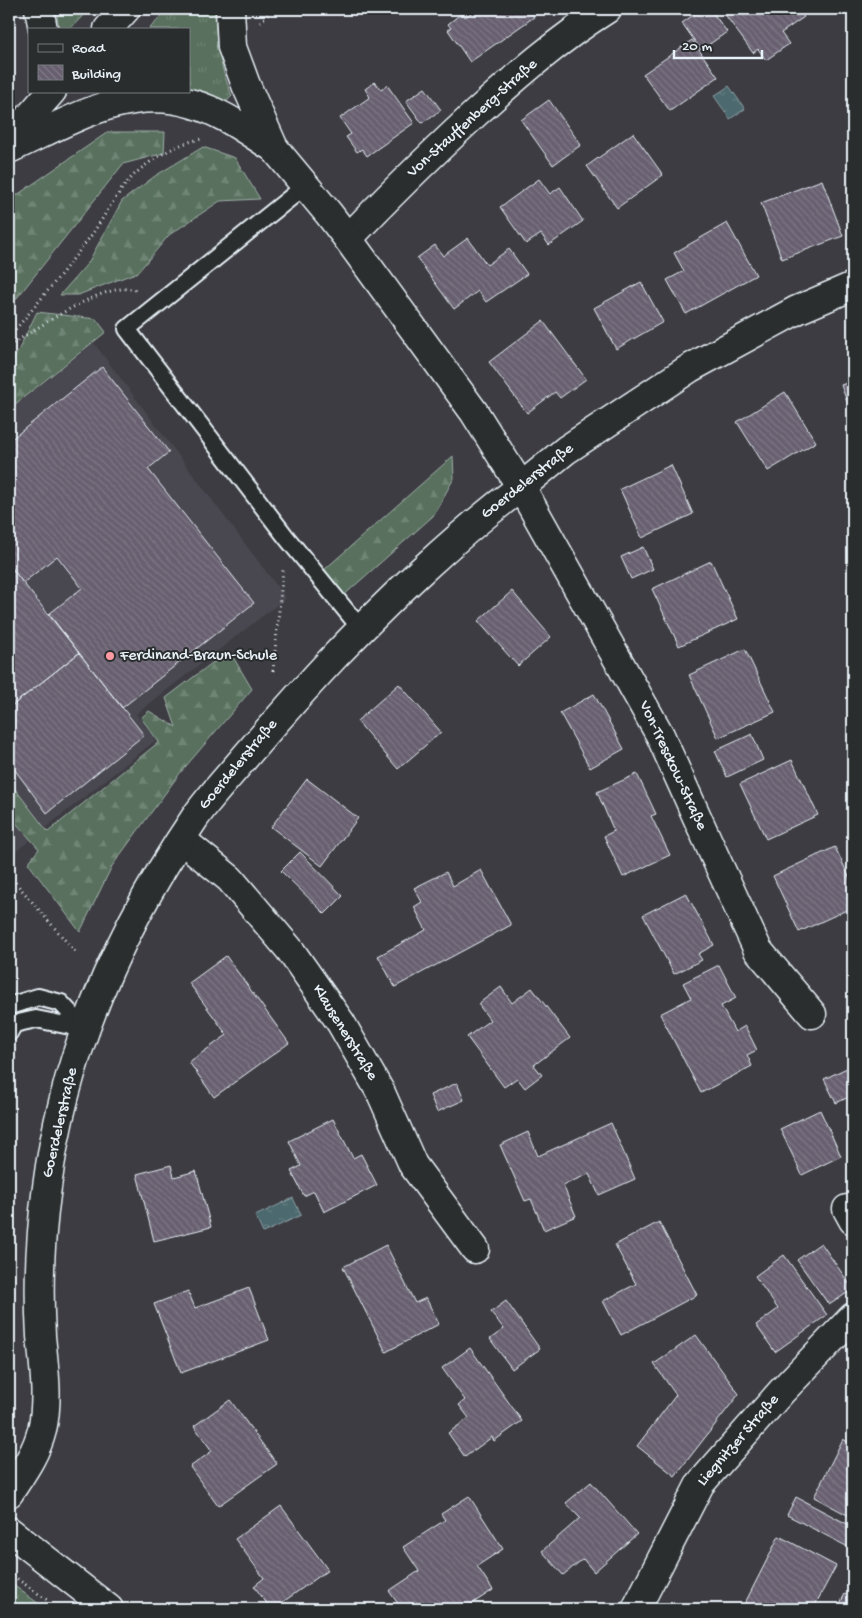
<svg xmlns="http://www.w3.org/2000/svg" width="862" height="1618" viewBox="0 0 862 1618" font-family="'Gochi Hand',sans-serif">
<style>
.built{fill:#4a4750}
.grass{fill:url(#grass-tufts);stroke:#a0b0aa}
.forest{fill:url(#forest-firs);stroke:#a0b0aa}
.park{fill:url(#park-dots);stroke:#a0b0aa}
.water{fill:url(#water-ripples);stroke:#8a9fa5}
.building{fill:url(#building-back-hatch);stroke:#e8f1f8}
.lines{fill:none;stroke-linecap:round;stroke-linejoin:round}
.lane-casing{stroke:#e8f1f8;stroke-width:20}
.street-casing{stroke:#e8f1f8;stroke-width:31}
.secondary-casing{stroke:#e8f1f8;stroke-width:31}
.highway-casing{stroke:#e8f1f8;stroke-width:31}
.path{stroke:#e8f1f8;stroke-width:3;stroke-dasharray:1 4;stroke-linecap:butt}
.lane{stroke:#2a2d2e;stroke-width:16}
.street{stroke:#2a2d2e;stroke-width:28}
.secondary{stroke:#2a2d2e;stroke-width:28}
.highway{stroke:#2a2d2e;stroke-width:28}
.poi-dot{fill:#ff9aa2;stroke:#2a2d2e;stroke-width:2}
.labels{text-anchor:middle;dominant-baseline:central;stroke-width:4;stroke-linejoin:round;paint-order:stroke}
.street-label{font-size:16px;fill:#e8f1f8;stroke:#2a2d2e}
.poi-label{font-size:16px;fill:#e8f1f8;stroke:#2a2d2e;text-anchor:start}
</style>
<defs>
<pattern id="grass-tufts" width="24" height="20" patternUnits="userSpaceOnUse" patternTransform="scale(1.25)"><rect width="24" height="20" fill="#58705d"/><path d="M3 7l-1-3M5 7V3M7 7l1-3M15 17l-1-3M17 17v-4M19 17l1-3" fill="none" stroke="#708575"/></pattern>
<pattern id="forest-firs" width="22" height="20" patternUnits="userSpaceOnUse" patternTransform="scale(1.25)"><rect width="22" height="20" fill="#58705d"/><path d="M5 1l3.5 6h-7zM16 11l3.5 6h-7z" fill="#708575"/></pattern>
<pattern id="park-dots" width="8" height="8" patternUnits="userSpaceOnUse" patternTransform="scale(1.25)"><rect width="8" height="8" fill="#58705d"/><path d="M2 2h.1M6 6h.1" fill="none" stroke="#708575" stroke-width="1.8" stroke-linecap="round"/></pattern>
<pattern id="water-ripples" width="26" height="14" patternUnits="userSpaceOnUse" patternTransform="scale(1.25)"><rect width="26" height="14" fill="#4c696e"/><path d="M2 4q2-2 4 0t4 0M15 11q2-2 4 0t4 0" fill="none" stroke="#667f83"/></pattern>
<pattern id="building-back-hatch" width="6" height="6" patternUnits="userSpaceOnUse" patternTransform="scale(1.25)"><rect width="6" height="6" fill="#686070"/><path d="M-1 5l2 2M0 0l6 6M5-1l2 2" fill="none" stroke="#7e7785"/></pattern>
</defs>
<rect width="100%" height="100%" fill="#3d3c42"/>
<filter id="ink" filterUnits="userSpaceOnUse"><feTurbulence type="fractalNoise" baseFrequency=".02" numOctaves="2"/><feDisplacementMap in="SourceGraphic" scale="10" xChannelSelector="R" yChannelSelector="G"/><feConvolveMatrix kernelMatrix="1 2 1 2 8 2 1 2 1" color-interpolation-filters="sRGB"/></filter>
<g filter="url(#ink)">
<!-- built -->
<path class="built" d="M94 343 286 598 136 714 156 740 9 857V410Z"/>
<!-- grass -->
<path class="grass" d="M56 9H89L70 29H59Z
M168 9H215C215 40 220 67 232 96L224 104 205 93 189 88V29H149Z"/>
<!-- forest -->
<path class="forest" d="M108 132H165L164 153 123 164 9 308V204L17 195Z
M203 147 235 158 260 199 220 201 169 235 138 272 78 295H60L88 263 122 201 155 176Z
M37 312 96 319 106 332 9 409V363L14 359Z
M453 456 454 478 433 516 343 596 324 570Z
M233 657 252 689 180 773 112 866 80 932 28 863 39 849 9 815V787L12 785 48 832 159 742 141 718 149 711 176 727 166 698 212 663Z"/>
<!-- park -->
<path class="park" d="M9 1582 46 1609H9Z"/>
<!-- water -->
<path class="water" d="M729 86 745 109 730 119 714 96Z
M293 1198 301 1215 263 1233 255 1216Z"/>
<!-- building -->
<path class="building" d="M477 9H528L534 17 470 62 448 30 451 28 448 24 462 13 465 17Z
M702 9H710L727 32 701 50 682 23Z
M721 9H798L804 17 781 33 789 44 766 60 758 49 753 53Z
M692 40 718 77 670 111 643 74Z
M375 82 381 90 387 85 414 123 367 156 362 149 357 152 346 137 351 134 340 118 370 97 365 89Z
M425 88 441 110 422 123 406 101Z
M549 100 581 145 553 165 521 120Z
M633 133 663 175 617 208 587 166Z
M539 179 550 194 560 187 583 221 549 245 541 234 526 244 500 207Z
M822 180 843 236 782 259 761 203Z
M727 223 756 275 686 314 667 280 684 271 674 253Z
M468 238 487 265 509 249 527 274 486 302 478 291 454 309 417 258 435 245 443 256Z
M641 282 663 322 616 349 594 308Z
M543 321 586 379 560 398 555 392 527 413 489 362Z
M102 367 169 452 148 469 254 603 122 708 49 614 82 588 57 556 23 583 9 564V441Z
M853 381V418L841 385Z
M785 392 816 442 768 471 737 422Z
M671 465 693 514 642 538 620 489Z
M643 547 653 569 631 579 621 557Z
M711 561 738 619 679 646 652 589Z
M9 565 79 653 9 708Z
M512 591 551 637 518 666 478 621Z
M745 649 775 712 718 738 689 675Z
M79 653 144 735 47 813 9 762V708Z
M399 684 441 732 398 769 357 721Z
M594 694 624 749 590 768 560 713Z
M752 734 763 760 727 777 715 751Z
M792 760 818 815 766 839 740 784Z
M637 774 656 814 651 816 670 855 623 877 604 836 614 831 597 792Z
M307 779 358 818 322 866 271 827Z
M835 847 853 885V907L799 932 773 876Z
M300 852 343 896 325 914 281 871Z
M481 870 511 925 395 987 378 956 426 930 414 907 422 902 414 888 446 872 453 886Z
M686 893 714 945 698 954 702 960 674 974 643 915Z
M226 956 289 1043 214 1097 189 1062 227 1035 189 983Z
M719 965 736 998 721 1006 735 1032 745 1026 757 1050 747 1055 752 1066 701 1093 660 1014 691 998 683 983Z
M501 987 512 1003 532 988 570 1038 534 1065 542 1075 525 1088 517 1078 504 1087 467 1037 490 1020 478 1004Z
M853 1065V1095L836 1103 824 1079Z
M457 1083 464 1100 437 1112 430 1095Z
M820 1110 841 1156 802 1175 780 1129Z
M333 1119 353 1158 361 1154 377 1185 324 1212 314 1191 304 1196 291 1171 301 1166 289 1141Z
M611 1123 635 1179 599 1195 589 1174 563 1185 576 1216 544 1230 531 1199 525 1201 500 1145 528 1132 538 1156Z
M171 1165 174 1177 196 1171 211 1227 154 1241 137 1174Z
M659 1222 697 1295 621 1335 603 1301 636 1284 615 1245Z
M821 1243 853 1289 829 1305 797 1260Z
M386 1245 415 1303 426 1298 439 1324 386 1352 343 1267Z
M784 1255 827 1315 775 1352 756 1325 778 1309 755 1276Z
M249 1288 269 1340 181 1373 154 1304 188 1291 195 1308Z
M506 1301 540 1349 512 1369 490 1339 504 1329 491 1312Z
M696 1335 739 1394 675 1476 637 1446 676 1395 654 1364Z
M470 1348 522 1421 494 1441 492 1437 465 1457 448 1433 469 1418 459 1405 465 1400 442 1368Z
M230 1400 277 1464 218 1506 190 1467 212 1451 194 1426Z
M843 1439 853 1445V1518L814 1497Z
M591 1482 637 1534 594 1572 583 1559 563 1575 542 1551 580 1518 566 1503Z
M469 1496 503 1549 477 1566 493 1590 464 1609H402L389 1591 419 1571 403 1547 445 1520 441 1514Z
M796 1497 853 1527V1541L850 1548 787 1515Z
M281 1506 328 1570 273 1609H271L254 1586 264 1578 235 1539Z
M779 1536 836 1566 813 1609H742Z
M845 1594 853 1598V1609H837Z"/>
<g class="lines">
<defs>
<path id="lane" d="M305 186 127 329 286 537 361 629
M9 1006 38 997 61 1003 85 1029
M9 1033 14 1024 36 1019 85 1029"/>
<path id="street" d="M348 239C389 195 432 154 476 113 517 76 559 39 607 9
M182 840 230 879 290 950 341 1023 381 1093 413 1165 475 1249
M812 1014 758 950 715 857 660 735 521 487 566 450 690 368 797 310 853 286
M847 1209 853 1220
M636 1609 700 1484 782 1391 853 1317"/>
<path id="secondary" d="M9 1493C22 1473 36 1454 42 1430 49 1399 44 1367 41 1336 38 1286 40 1236 47 1187 64 1053 120 928 196 816 211 795 229 776 245 757 275 722 305 688 336 655 394 595 454 537 521 487L474 412 348 239 329 214 274 148
M9 1531 109 1609"/>
<path id="highway" d="M39 9 43 29
M230 9 232 47 246 85 274 148
M108 29 126 9
M9 140 52 91
M9 149C66 123 128 83 193 104 222 112 248 132 274 148"/>
</defs>
<!-- lane casing -->
<use href="#lane" class="lane-casing"/>
<!-- street casing -->
<use href="#street" class="street-casing"/>
<!-- secondary casing -->
<use href="#secondary" class="secondary-casing"/>
<!-- highway casing -->
<use href="#highway" class="highway-casing"/>
<!-- path -->
<path class="path" d="M260 22 274 9
M9 337C38 303 66 269 93 233 104 217 117 193 130 179 146 162 178 142 202 139
M9 346C35 330 110 277 138 291
M273 671 283 570
M9 875 77 954
M9 1573 47 1600"/>
<!-- lane -->
<use href="#lane" class="lane"/>
<!-- street -->
<use href="#street" class="street"/>
<!-- secondary -->
<use href="#secondary" class="secondary"/>
<!-- highway -->
<use href="#highway" class="highway"/>
</g>
</g>
<!-- markers -->
<circle class="poi-dot" cx="110" cy="656" r="5"/>
<g class="labels">
<!-- street labels -->
<g class="street-label">
<text transform="translate(473 119) rotate(-42)">Von-Stauffenberg-Straße</text>
<text transform="translate(528 482) rotate(-38)">Goerdelerstraße</text>
<text transform="translate(239 765) rotate(-50)">Goerdelerstraße</text>
<text transform="translate(672 766) rotate(65)">Von-Tresckow-Straße</text>
<text transform="translate(344 1033) rotate(58)">Klausenerstraße</text>
<text transform="translate(61 1123) rotate(-77)">Goerdelerstraße</text>
<text transform="translate(739 1441) rotate(-49)">Liegnitzer Straße</text>
</g>
<!-- poi labels -->
<g class="poi-label">
<text x="120" y="656">Ferdinand-Braun-Schule</text>
</g>
</g>
<!-- margin -->
<rect width="862" height="1618" fill="none" stroke="#2a2d2e" stroke-width="30"/>
<rect x="15" y="15" width="832" height="1588" fill="none" stroke="#e8f1f8" stroke-width="2" filter="url(#ink)"/>
<!-- legend -->
<rect x="28" y="28" width="162" height="65" fill="#2a2d2e" stroke="#767b7f"/>
<rect x="38" y="44" width="25" height="8" fill="#2a2d2e" stroke="#767b7f"/>
<text x="72" y="52" font-size="15" fill="#e8f1f8">Road</text>
<rect x="38" y="65" width="25" height="15" fill="url(#building-back-hatch)" stroke="#767b7f"/>
<text x="72" y="78" font-size="15" fill="#e8f1f8">Building</text>
<!-- scale -->
<path d="M674 50v8h88v-8" fill="none" stroke="#e8f1f8" stroke-width="2.5"/>
<text x="682" y="50" font-size="15" fill="#e8f1f8" stroke="#2a2d2e" stroke-width="4" paint-order="stroke">20 m</text>
</svg>
